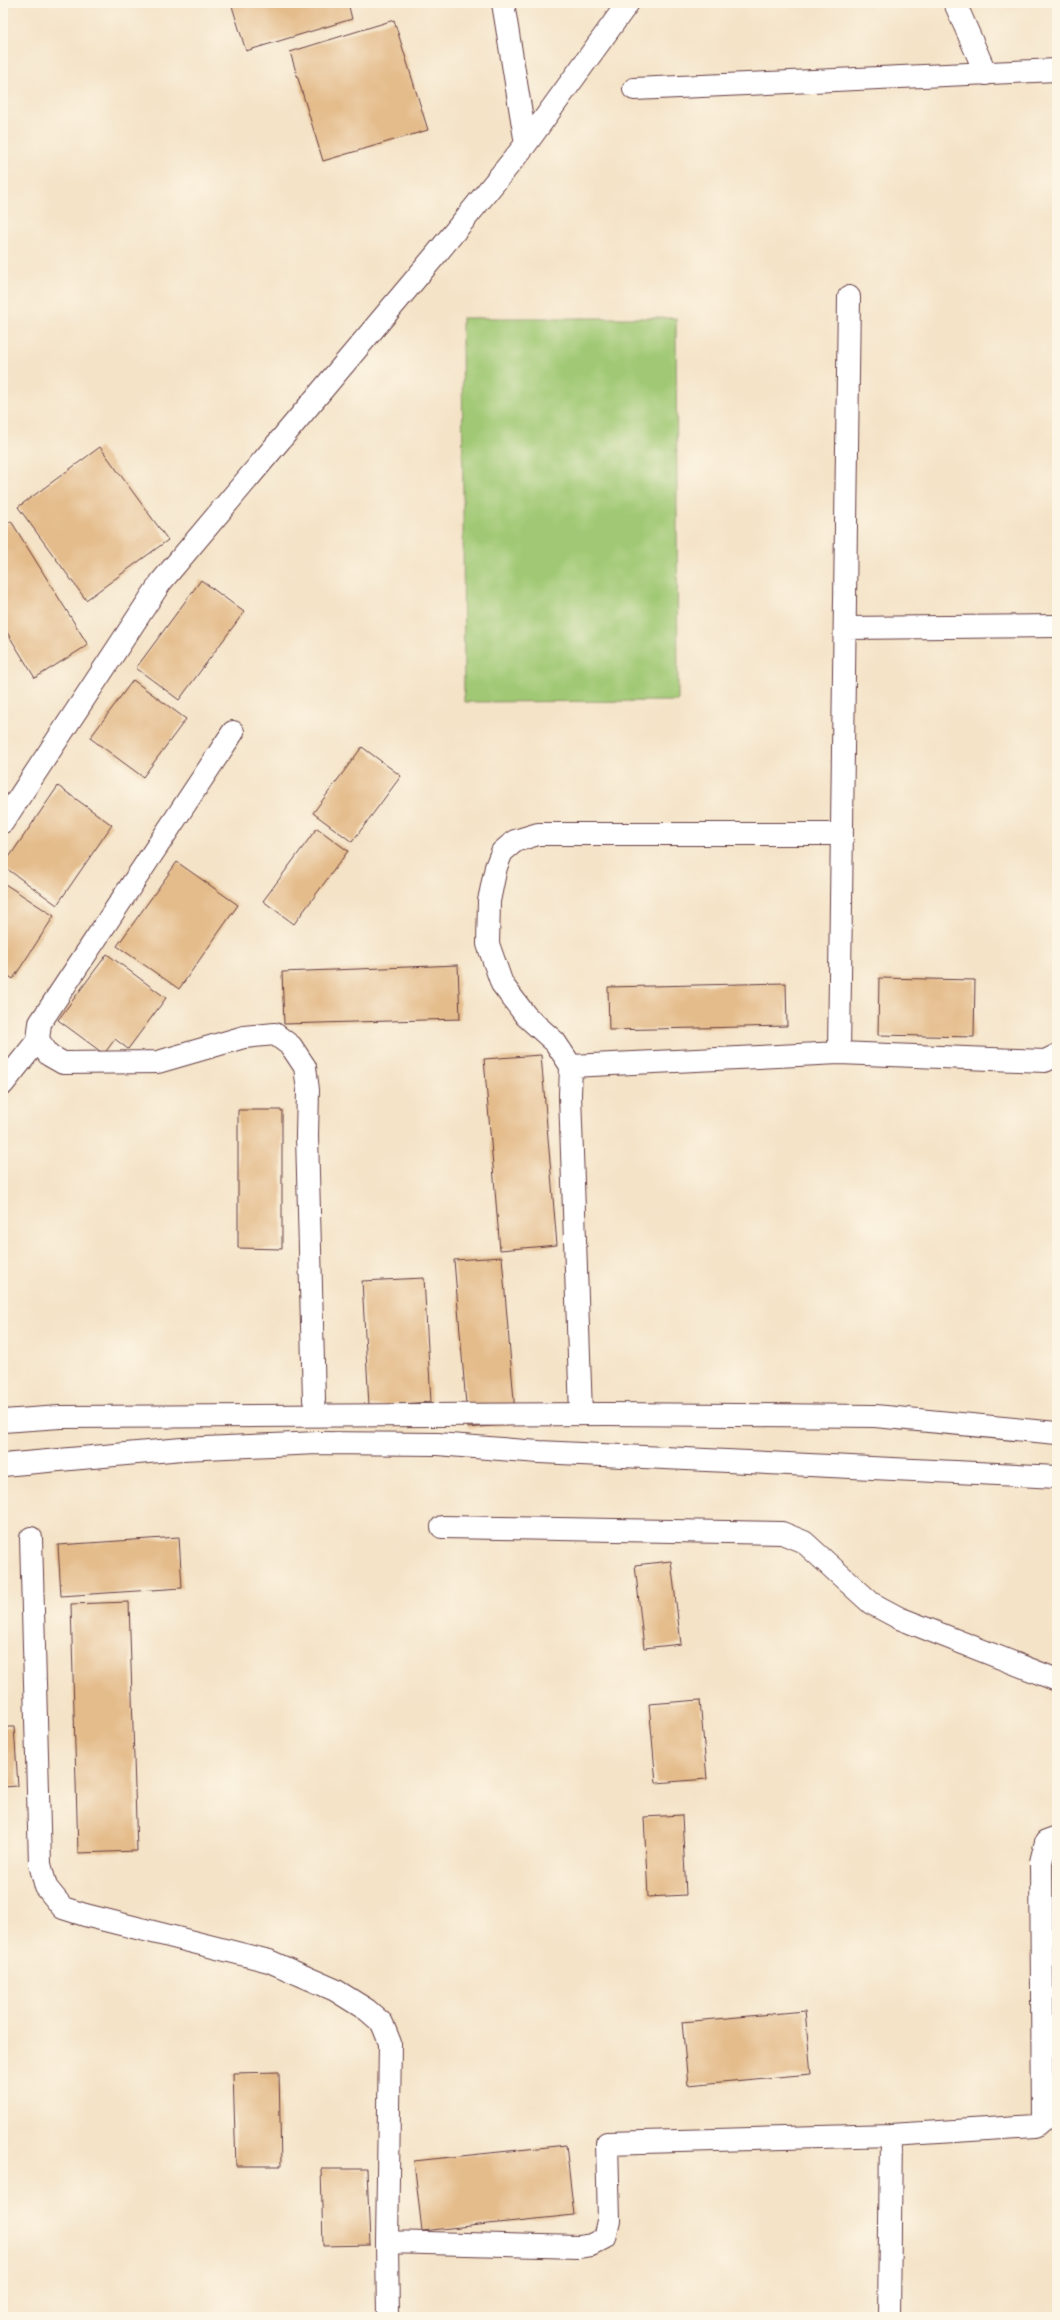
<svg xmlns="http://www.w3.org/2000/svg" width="1060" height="2320" viewBox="0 0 1060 2320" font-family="Sriracha,sans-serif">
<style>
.green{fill:#a1c975;stroke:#767450}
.building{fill:#e4bb8a}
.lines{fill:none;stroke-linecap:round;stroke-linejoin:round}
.minor-casing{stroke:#643c42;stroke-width:24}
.tertiary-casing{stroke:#643c42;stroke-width:24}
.minor{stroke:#fff;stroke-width:22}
.tertiary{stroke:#fff;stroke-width:22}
</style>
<rect width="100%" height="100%" fill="#fcf5e5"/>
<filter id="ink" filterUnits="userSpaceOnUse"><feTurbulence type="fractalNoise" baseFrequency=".025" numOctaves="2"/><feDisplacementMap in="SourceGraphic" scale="8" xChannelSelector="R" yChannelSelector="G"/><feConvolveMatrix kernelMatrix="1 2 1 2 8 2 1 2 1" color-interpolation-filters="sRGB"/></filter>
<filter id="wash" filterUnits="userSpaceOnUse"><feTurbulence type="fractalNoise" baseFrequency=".012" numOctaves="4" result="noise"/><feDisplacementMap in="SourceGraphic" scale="16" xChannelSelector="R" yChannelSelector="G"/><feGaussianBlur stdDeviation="0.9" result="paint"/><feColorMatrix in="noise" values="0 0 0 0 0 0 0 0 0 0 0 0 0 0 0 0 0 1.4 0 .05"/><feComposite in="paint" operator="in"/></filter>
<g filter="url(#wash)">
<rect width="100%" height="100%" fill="#f4e3c7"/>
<!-- green -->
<path class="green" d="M462 318H676L678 701 464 702Z"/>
<g id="blocks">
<!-- building -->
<path class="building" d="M231 3H348L352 19 246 51Z
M394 20 428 130 323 161 290 52Z
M100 447 168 540 86 600 18 507Z
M11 521 88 645 35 678 3 626V526Z
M201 580 244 612 179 700 136 668Z
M133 680 186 719 143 777 90 738Z
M362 747 401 776 352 842 313 813Z
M58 786 112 825 57 905 3 866Z
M317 828 348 851 294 924 263 901Z
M177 862 238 905 179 989 117 946Z
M5 884 54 916 13 979 3 972V887Z
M107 954 166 998 128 1049 115 1039 104 1054 58 1020Z
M458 965 460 1019 284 1024 282 972Z
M879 978 975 980 974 1037 878 1035Z
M786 983 787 1026 609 1030 608 987Z
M541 1055 557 1245 500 1250 484 1059Z
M238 1110H282V1249L238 1248Z
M502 1257 516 1424 468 1428 454 1260Z
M424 1278 431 1402 369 1406 362 1281Z
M179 1537 182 1588 61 1596 58 1545Z
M671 1561 681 1644 644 1648 635 1565Z
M129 1602 137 1851 78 1853 71 1604Z
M700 1700 707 1779 656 1783 649 1704Z
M3 1727H14L18 1786 3 1787Z
M682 1815 686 1895 648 1897 644 1817Z
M805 2011 811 2074 688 2085 682 2022Z
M279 2072 281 2166H236L233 2073Z
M566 2145 574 2215 422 2231 414 2161Z
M321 2169H367L370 2245 323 2246Z"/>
</g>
</g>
<g filter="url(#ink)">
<use href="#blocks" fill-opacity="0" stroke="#643c42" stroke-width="1"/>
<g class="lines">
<defs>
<path id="minor" d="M503 3 526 144
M955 3 986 74
M634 89 1057 70
M845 628 1057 626
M233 732 40 1023 38 1040 49 1055 63 1063 158 1062 244 1037 275 1034 291 1046 305 1067 308 1090 307 1136 314 1400
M3 822 161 582 434 257 526 144 628 3
M839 1053 1045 1061 1057 1055
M571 1066 555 1042 526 1016 502 984 488 944 489 901 496 867 502 852 515 841 538 834H842
M3 1084 38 1040
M581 1414 570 1095 571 1066 839 1053 849 297
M3 1421 60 1417 607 1414 875 1416 1057 1433
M442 1527 782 1533 804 1542 871 1603 899 1618 1057 1680
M31 1538 40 1864 46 1887 63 1908 85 1915 269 1961 335 1990 367 2010 382 2023 390 2043 387 2242
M891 2135 1036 2126 1043 2120 1041 1862 1046 1842 1057 1838
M388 2317 387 2242 579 2247 591 2245 605 2238 609 2221 607 2143 891 2135 889 2317"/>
<path id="tertiary" d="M3 1465 182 1449 318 1443 437 1444 539 1452 1057 1477"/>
</defs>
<!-- minor casing -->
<use href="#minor" class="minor-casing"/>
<!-- tertiary casing -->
<use href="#tertiary" class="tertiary-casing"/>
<!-- minor -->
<use href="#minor" class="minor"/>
<!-- tertiary -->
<use href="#tertiary" class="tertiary"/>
</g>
</g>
<!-- margin -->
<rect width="1060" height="2320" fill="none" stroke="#fcf5e5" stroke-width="16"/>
</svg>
